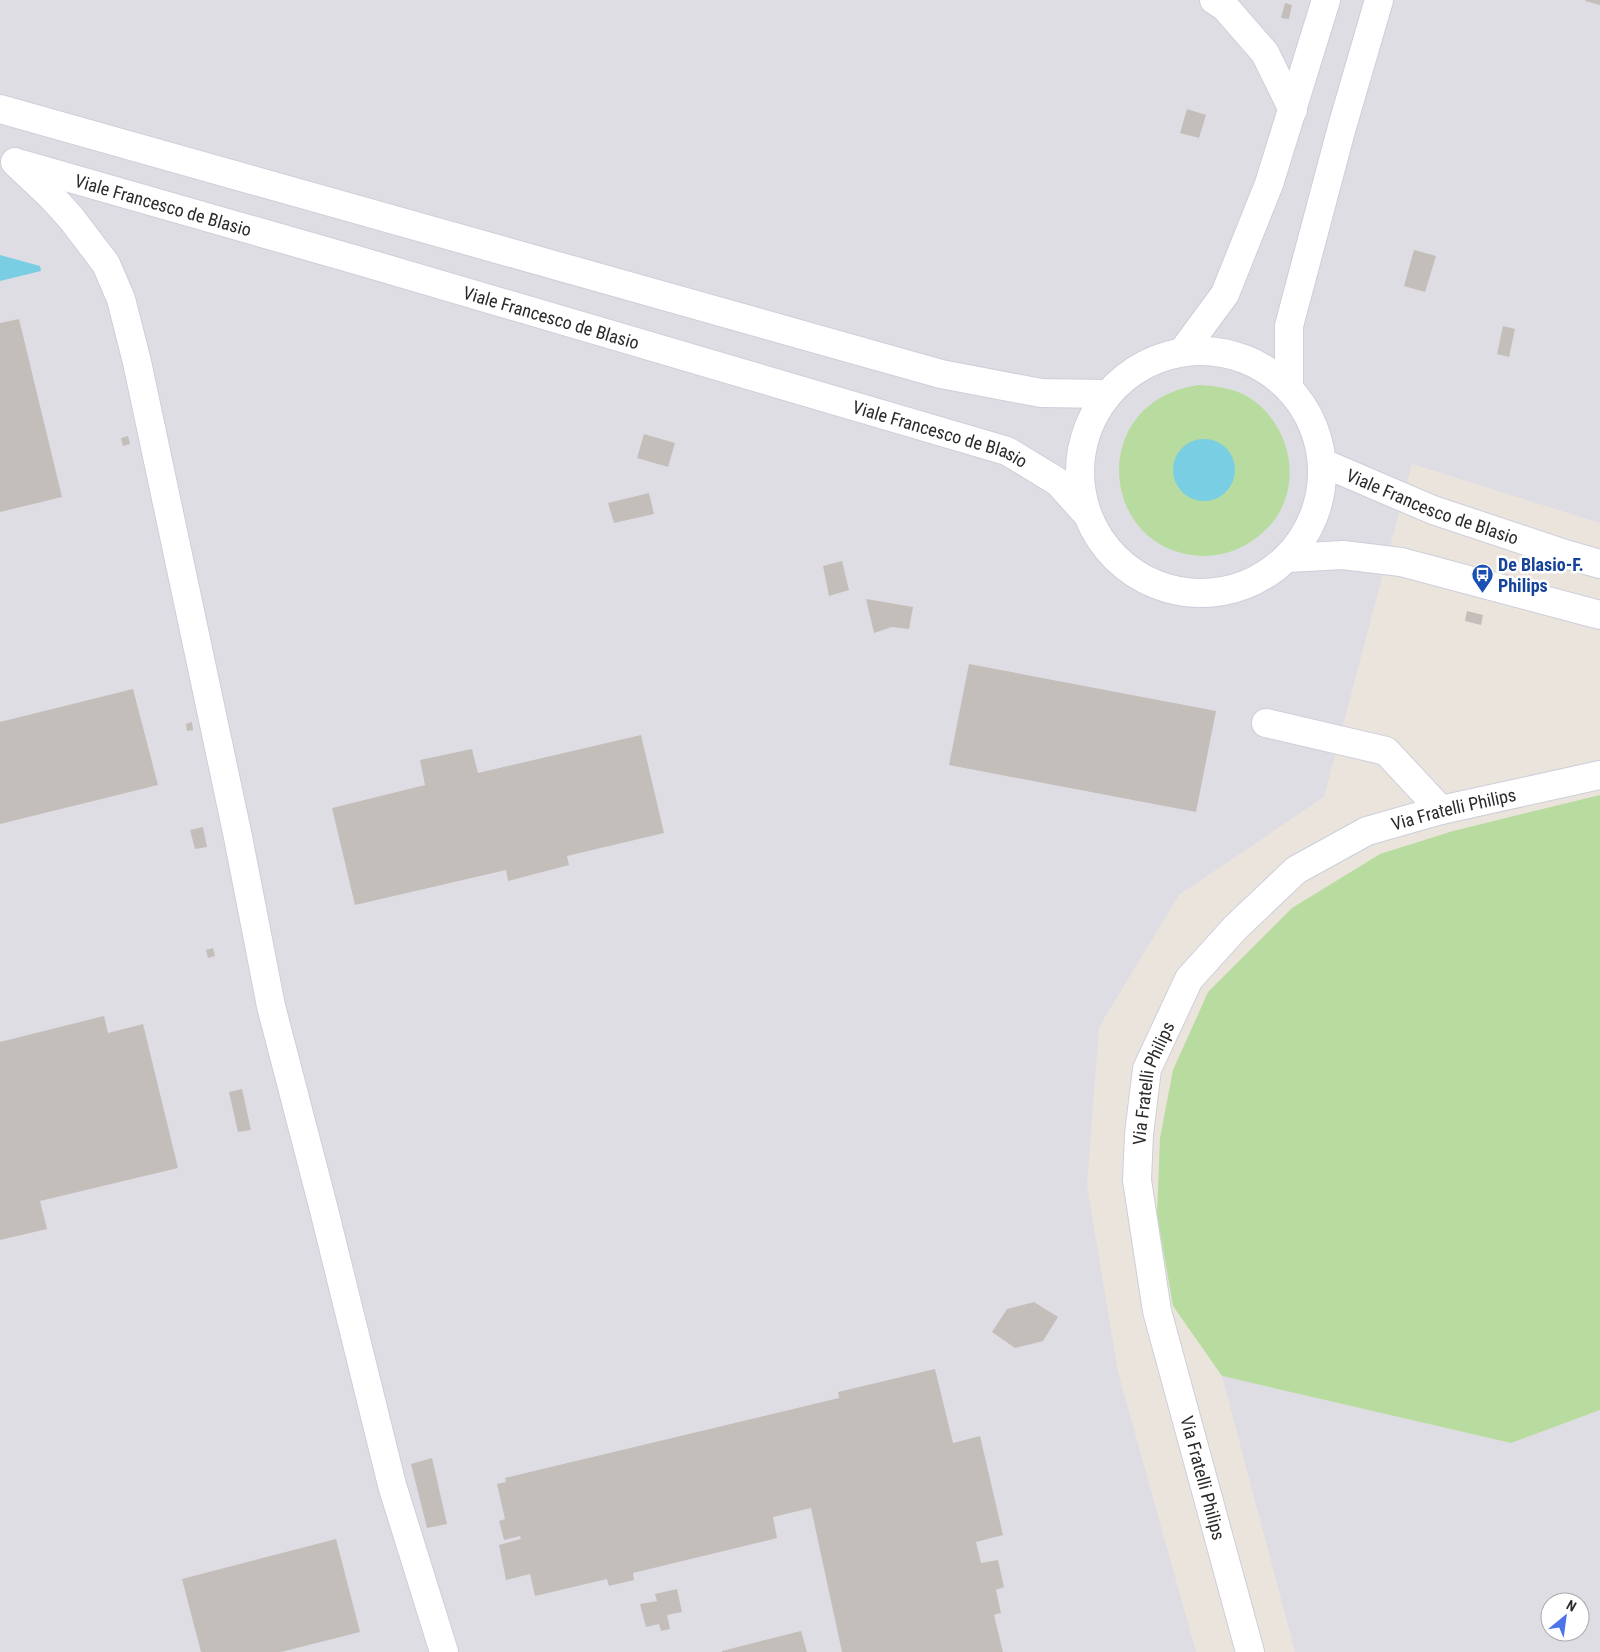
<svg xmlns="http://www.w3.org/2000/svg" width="1600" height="1652" viewBox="0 0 1600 1652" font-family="'Roboto Condensed',sans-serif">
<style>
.industrial{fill:#dfdde4;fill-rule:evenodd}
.green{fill:#b8dc9f}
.water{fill:#79cee4}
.building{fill:#c3beba}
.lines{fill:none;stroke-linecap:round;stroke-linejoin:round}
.minor-casing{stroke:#cccfda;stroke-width:30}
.minor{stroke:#fff;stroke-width:28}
.labels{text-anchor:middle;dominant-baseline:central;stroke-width:5;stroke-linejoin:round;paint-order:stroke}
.street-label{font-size:18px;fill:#2a2a2a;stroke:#fff}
.transit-label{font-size:18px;font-weight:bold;fill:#164399;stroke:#fff;text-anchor:start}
</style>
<rect width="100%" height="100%" fill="#ebe4dd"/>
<!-- industrial -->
<path class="industrial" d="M0 0H1600V523L1412 464 1324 797 1179 895 1099 1027 1087 1185 1118 1372 1196 1652H0Z
M1222 1376 1511 1443 1600 1410V1652H1295ZM1550 1602H1580V1632H1550Z"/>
<!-- green -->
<path class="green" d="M1199 385C1216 386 1235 388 1250 398 1290 424 1304 484 1272 523 1255 543 1232 555 1206 556 1099 556 1084 401 1199 385Z
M1600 795V1410L1511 1443 1222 1376 1173 1306 1157 1214 1160 1138 1173 1070 1208 992 1292 908 1380 854 1453 831Z"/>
<!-- water -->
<path class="water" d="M0 255 40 266 41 271 0 281Z
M1173 470a31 31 0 1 1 62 0a31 31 0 1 1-62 0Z"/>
<!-- building -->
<path class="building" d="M1600 0V5L1585 1 1586 0Z
M1285 3 1292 5 1289 19 1281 18Z
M1187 109 1206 115 1199 138 1180 133Z
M1414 250 1436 256 1425 292 1404 286Z
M19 319 62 497 0 512V323Z
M1503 326 1515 329 1509 357 1497 354Z
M644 434 675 443 668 467 637 458Z
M128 436 130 444 123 446 121 438Z
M649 493 654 514 614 523 608 503Z
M842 561 849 590 829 596 823 566Z
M866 599 913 607 909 629 892 627 874 633Z
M1467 611 1483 615 1481 625 1465 621Z
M969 664 1216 711 1196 812 949 765Z
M133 689 158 785 0 824V722Z
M192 722 193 730 187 731 186 724Z
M641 735 664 833 567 856 569 865 508 881 506 870 355 905 332 808 425 785 420 760 472 749 478 773Z
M203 827 207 847 195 849 190 830Z
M213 948 215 956 208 958 206 950Z
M104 1016 108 1033 143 1024 178 1168 40 1201 47 1229 0 1240V1042Z
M242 1089 251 1130 238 1132 229 1092Z
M1034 1302 1058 1317 1043 1341 1015 1348 992 1332 1007 1309Z
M935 1369 953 1443 980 1436 1003 1535 976 1542 981 1563 998 1560 1004 1587 996 1590 1001 1613 994 1615 1003 1652H842L811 1508 773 1517 777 1538 633 1573 634 1580 609 1586 607 1579 535 1596 530 1574 506 1580 499 1545 521 1539 520 1536 504 1540 499 1521 505 1519 497 1484 506 1482 505 1478 839 1398 838 1392Z
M432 1458 447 1524 427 1528 411 1464Z
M336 1539 360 1632 281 1652H201L182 1579Z
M677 1589 682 1612 667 1615 670 1629 661 1631 659 1624 646 1627 640 1604 657 1601 655 1594Z
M801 1631 807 1652H722V1651Z"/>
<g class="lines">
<defs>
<g id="minor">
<path d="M1214 0 1225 7 1265 53 1293 110"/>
<path d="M0 109 941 374 1041 393 1106 394"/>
<path d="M15 162 51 196 71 218 106 264 121 299 137 362 238 837 271 1006 323 1206 392 1485 444 1652"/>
<path id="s1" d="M21 164 360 261 1007 451 1058 482 1084 511"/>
<circle cx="1201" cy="472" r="121"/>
<path d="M1183 351 1225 294 1269 184 1326 0"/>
<path d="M1289 388V326L1342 127 1379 0"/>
<path id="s2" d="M1323 463 1433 510 1565 554 1600 564"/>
<path d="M1288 558 1343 555 1401 562 1600 615"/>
<path d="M1266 723 1386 751 1441 810"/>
<path id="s3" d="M1250 1652 1157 1311 1137 1180 1139 1134 1147 1069 1189 979 1235 928 1296 870 1367 831 1441 810 1600 775"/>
</g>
</defs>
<!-- minor casing -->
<use href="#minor" class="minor-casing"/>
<!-- minor -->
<use href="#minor" class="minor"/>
</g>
<!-- icons -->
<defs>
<symbol id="bus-pin" viewBox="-11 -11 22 30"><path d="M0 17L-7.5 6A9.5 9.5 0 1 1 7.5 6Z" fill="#1a4fb4" stroke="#fff"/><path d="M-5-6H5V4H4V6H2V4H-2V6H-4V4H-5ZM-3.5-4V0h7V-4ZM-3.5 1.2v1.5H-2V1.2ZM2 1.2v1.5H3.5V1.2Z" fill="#fff"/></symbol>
</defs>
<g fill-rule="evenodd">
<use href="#bus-pin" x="1470" y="562" width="25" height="34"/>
</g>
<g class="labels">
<!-- street labels -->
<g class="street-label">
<text stroke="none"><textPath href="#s1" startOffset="148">Viale Francesco de Blasio</textPath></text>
<text stroke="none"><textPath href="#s1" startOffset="552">Viale Francesco de Blasio</textPath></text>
<text stroke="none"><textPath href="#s1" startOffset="958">Viale Francesco de Blasio</textPath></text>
<text stroke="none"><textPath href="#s2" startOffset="118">Viale Francesco de Blasio</textPath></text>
<text stroke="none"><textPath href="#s3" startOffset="1020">Via Fratelli Philips</textPath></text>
<text stroke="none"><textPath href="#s3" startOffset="585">Via Fratelli Philips</textPath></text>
<text transform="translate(1203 1478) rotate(75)">Via Fratelli Philips</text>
</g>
<!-- transit labels -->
<g class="transit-label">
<text x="1498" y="564">De Blasio-F.<tspan x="1498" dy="21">Philips</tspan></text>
</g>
</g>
<!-- north arrow -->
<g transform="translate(1565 1617) rotate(29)"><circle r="24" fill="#ffffff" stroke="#aaaaaa"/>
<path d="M0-4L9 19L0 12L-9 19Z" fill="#4c73e9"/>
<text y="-8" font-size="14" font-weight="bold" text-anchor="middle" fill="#2a2a2a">N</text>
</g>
</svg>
